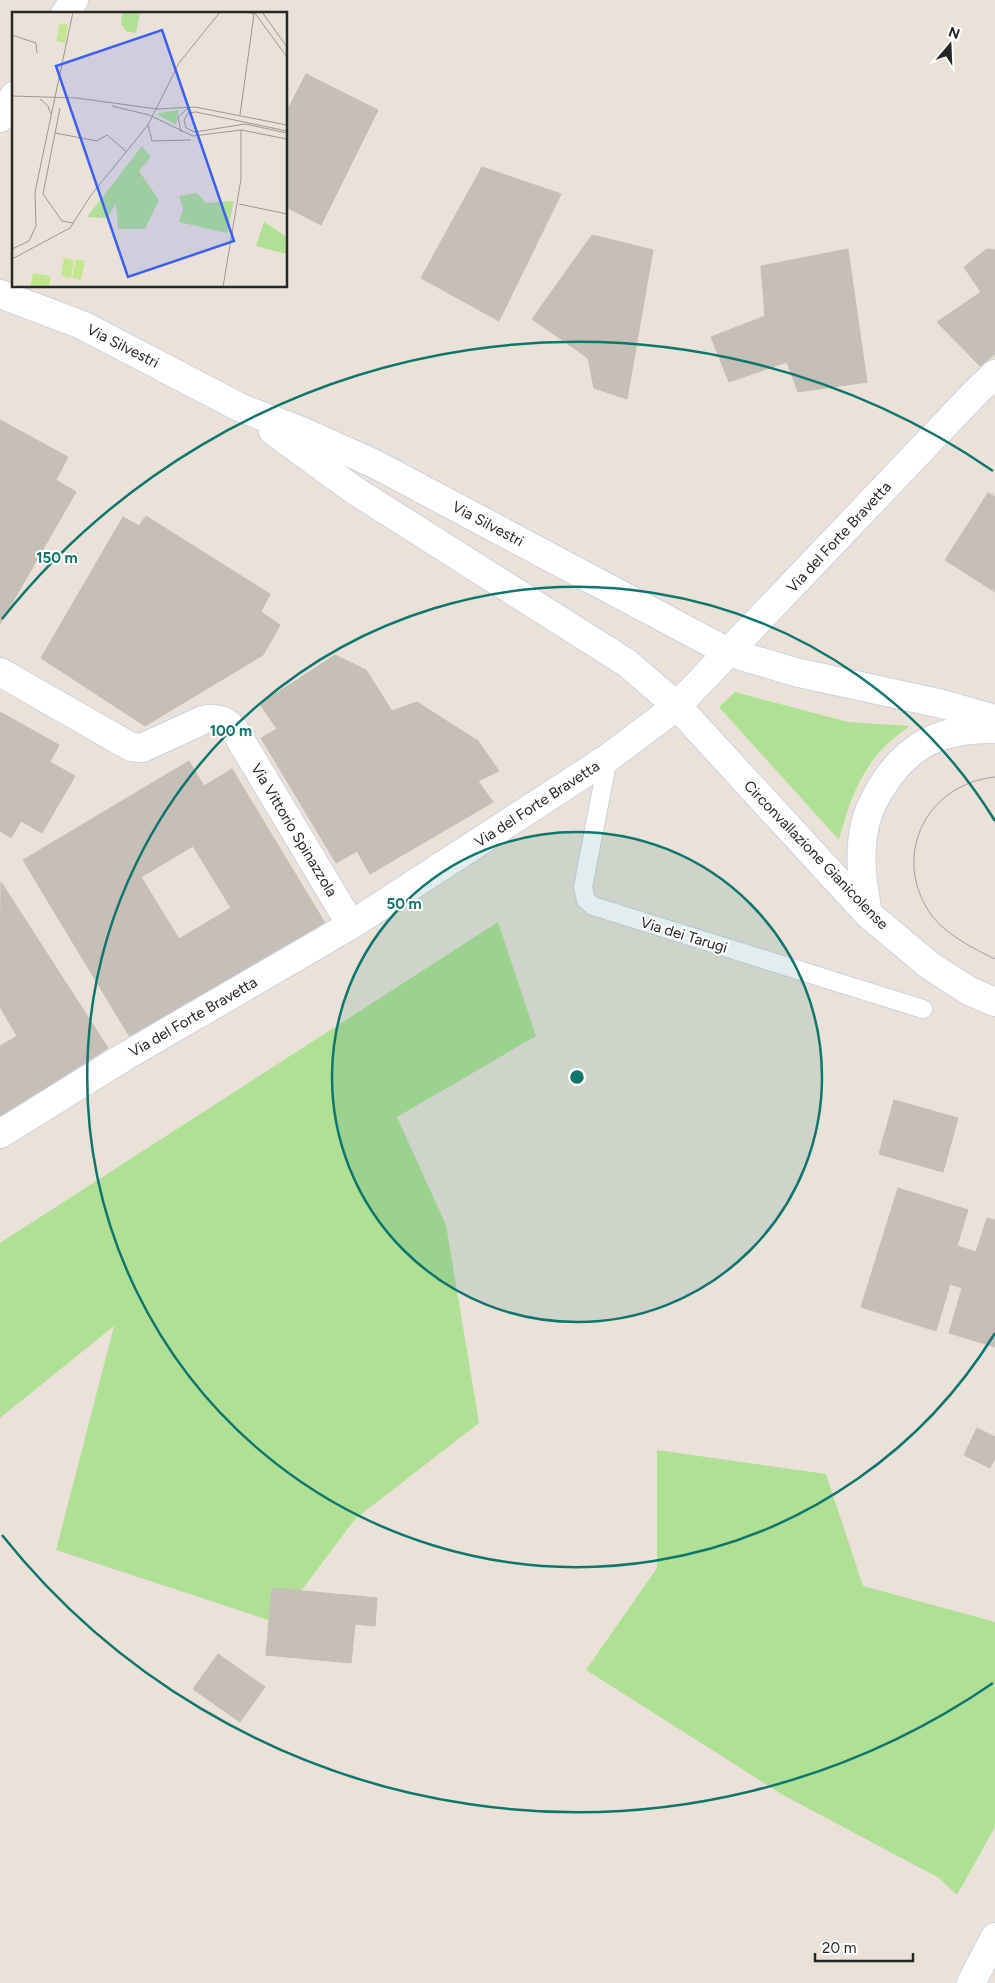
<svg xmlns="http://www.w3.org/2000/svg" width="995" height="1983" viewBox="0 0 995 1983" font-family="Figtree,sans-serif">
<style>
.green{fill:#afe095}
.building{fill:#c5bfb8;stroke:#c4beb2;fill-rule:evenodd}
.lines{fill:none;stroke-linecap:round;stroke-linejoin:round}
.service-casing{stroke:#ced1e0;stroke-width:20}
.minor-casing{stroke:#ced1e0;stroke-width:30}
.tertiary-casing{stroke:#ced1e0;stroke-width:30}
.secondary-casing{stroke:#ced1e0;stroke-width:30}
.service{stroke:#fff;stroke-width:18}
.minor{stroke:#fff;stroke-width:28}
.tertiary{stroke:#fff;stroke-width:28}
.secondary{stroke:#fff;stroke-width:28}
.tram{stroke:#9c9fb1;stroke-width:1}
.ring{fill:none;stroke:#0f766e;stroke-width:2.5}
.labels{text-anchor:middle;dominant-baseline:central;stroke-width:4;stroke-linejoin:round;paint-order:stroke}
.street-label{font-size:15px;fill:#272727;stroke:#fff}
.inset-road{fill:none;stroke:#9c9791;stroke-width:1}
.view{fill:#3a5ff5;fill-opacity:0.15;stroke:#3a5ff5;stroke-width:2.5}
.inset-edge{fill:none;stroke:#272727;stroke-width:2.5}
.centre{fill:#0f766e;stroke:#fff;stroke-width:2.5}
.ring-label{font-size:15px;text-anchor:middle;font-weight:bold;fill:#0f766e;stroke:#fff;stroke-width:4;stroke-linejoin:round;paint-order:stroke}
</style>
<rect width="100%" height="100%" fill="#eae2d8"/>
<!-- green -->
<path class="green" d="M735 692 848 722 910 726C866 755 852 791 839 840L719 707Z
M498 922 536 1036 397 1117 446 1225 479 1423 355 1519 277 1623 56 1550 114 1326 0 1418V1243Z
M657 1450 826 1474 863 1586 995 1622V1827L957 1895 939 1878 783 1795 586 1670 657 1568Z"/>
<!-- building -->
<path class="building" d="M306 74 378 110 321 225 286 207V113Z
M482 167 561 194 499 321 421 278Z
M592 235 653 250 627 399 594 388 588 358 532 319Z
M848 249 867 382 798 392 787 362 729 382 711 337 765 316 761 266Z
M987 249 995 250V354L980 366 937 322 981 292 964 267Z
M0 420 68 457 56 480 76 492 0 624Z
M988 493 995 497V592L945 560Z
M146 516 270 594 261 612 280 625 263 655 145 726 41 658 123 517 139 526Z
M335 655 366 670 392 711 417 702 478 741 499 771 478 781 493 802 370 874 357 851 336 863 261 738 277 729 260 704Z
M0 712 59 745 50 762 75 776 42 833 21 821 11 838 0 831Z
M189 761 204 786 232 769 325 923 131 1039 23 860ZM193 846 231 908 179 939 141 877Z
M1 882 108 1048 0 1117V1046L17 1036 0 1007Z
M894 1100 958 1118 943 1172 879 1154Z
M898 1188 968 1210 957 1246 976 1252 987 1218 995 1220V1347L949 1333 962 1288 950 1284 936 1331 861 1307Z
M977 1428 995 1437V1458L990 1468 964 1455Z
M272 1588 377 1598 375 1626 355 1624 351 1663 266 1655Z
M218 1654 265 1687 240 1722 193 1689Z"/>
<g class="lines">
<defs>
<path id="service" d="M608 758 583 887 586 900 593 906 923 1009"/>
<path id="minor" d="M0 672 131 747 142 748 203 720C216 717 224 720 234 729L351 925
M0 1134 124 1057 351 925 608 758 677 706"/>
<path id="tertiary" d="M65 14 74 0
M0 118 14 96
M677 706 976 392 995 374
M971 1983 995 1937"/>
<path id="secondary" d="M0 294 82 325 241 408 299 430 375 464 728 652 795 672 942 704 995 719
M273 431 354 490 627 663 677 706 868 914 929 965 969 991 995 1002
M868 914C864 891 860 868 862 846 863 826 870 805 881 788 908 743 943 728 995 729"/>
</defs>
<!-- service casing -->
<use href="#service" class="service-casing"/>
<!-- minor casing -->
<use href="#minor" class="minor-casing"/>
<!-- tertiary casing -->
<use href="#tertiary" class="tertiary-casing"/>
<!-- secondary casing -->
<use href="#secondary" class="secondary-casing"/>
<!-- service -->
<use href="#service" class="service"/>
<!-- minor -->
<use href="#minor" class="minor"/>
<!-- tertiary -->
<use href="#tertiary" class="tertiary"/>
<!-- secondary -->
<use href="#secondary" class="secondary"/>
<!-- tram -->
<path class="tram" d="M995 777C925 784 890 858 932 916 947 935 974 949 995 959"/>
</g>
<!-- distance rings -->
<circle cx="577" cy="1077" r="245" fill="#0f766e" fill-opacity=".12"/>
<g class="ring">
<circle cx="577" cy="1077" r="245"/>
<path d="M995 1333A490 490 0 1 1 995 821"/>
<path d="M993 1683A735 735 0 0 1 2 1535M2 619A735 735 0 0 1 993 471"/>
</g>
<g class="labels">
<!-- street labels -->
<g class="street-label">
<text transform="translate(123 346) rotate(27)">Via Silvestri</text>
<text transform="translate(488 524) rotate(28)">Via Silvestri</text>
<text transform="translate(839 537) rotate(-47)">Via del Forte Bravetta</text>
<text transform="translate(537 804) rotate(-33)">Via del Forte Bravetta</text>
<text transform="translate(294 830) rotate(59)">Via Vittorio Spinazzola</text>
<text transform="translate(816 855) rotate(46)">Circonvallazione Gianicolense</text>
<text transform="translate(684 935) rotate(17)">Via dei Tarugi</text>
<text transform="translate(193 1017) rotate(-30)">Via del Forte Bravetta</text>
</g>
</g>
<!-- overview -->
<g transform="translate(12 12)">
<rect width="275" height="275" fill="#eae2d8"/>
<path d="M110 0H128L124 21 114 19 109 12ZM167 98 164 113 146 103 147 101ZM130 134 139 145 127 159 147 188 133 217H106L104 192 95 206 75 205ZM185 181 194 191 222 189 215 221 167 210 171 197 167 184ZM252 210 275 225V242L244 234Z" fill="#afe095"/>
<path d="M48 11 56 13 53 31 44 29ZM52 246 62 248 59 266 49 264ZM64 247 73 249 69 268 60 266ZM21 261 39 264 37 275H18Z" fill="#c3e791"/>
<path class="inset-road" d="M242 0 275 45M250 0 275 35M0 23 24 31 25 41M0 84 65 86 145 97 183 95 275 113M28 87 36 94 39 102M100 94 137 103 181 124 229 118 275 127M48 96 31 182 50 209 61 211M228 103 242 2 234 0M136 113 140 129 179 128M275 119 184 100 176 101 172 108 174 116 183 120 233 112 275 121M169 120 166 105 176 96M43 121 85 129 95 123 115 140M227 192 275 202M0 237 17 229 24 214 23 180 61 0M0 247 58 216 79 183 136 113 167 51 208 0M211 275 229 167V118"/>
<path class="view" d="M150 18 222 229 116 265 44 54Z"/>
<rect width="275" height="275" class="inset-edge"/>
</g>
<circle cx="577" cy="1077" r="8" class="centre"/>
<g class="ring-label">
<text x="57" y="563">150 m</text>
<text x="231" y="736">100 m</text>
<text x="404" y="909">50 m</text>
</g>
<!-- north arrow -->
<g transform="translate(950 45) rotate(19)" stroke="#ffffff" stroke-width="4" paint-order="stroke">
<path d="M0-4L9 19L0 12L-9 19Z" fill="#272727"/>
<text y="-8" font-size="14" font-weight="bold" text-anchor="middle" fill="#272727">N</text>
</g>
<!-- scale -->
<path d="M815 1953v8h98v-8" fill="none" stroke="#272727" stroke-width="2.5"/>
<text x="822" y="1953" font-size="15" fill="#272727" stroke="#ffffff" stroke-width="4" paint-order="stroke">20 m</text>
</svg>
